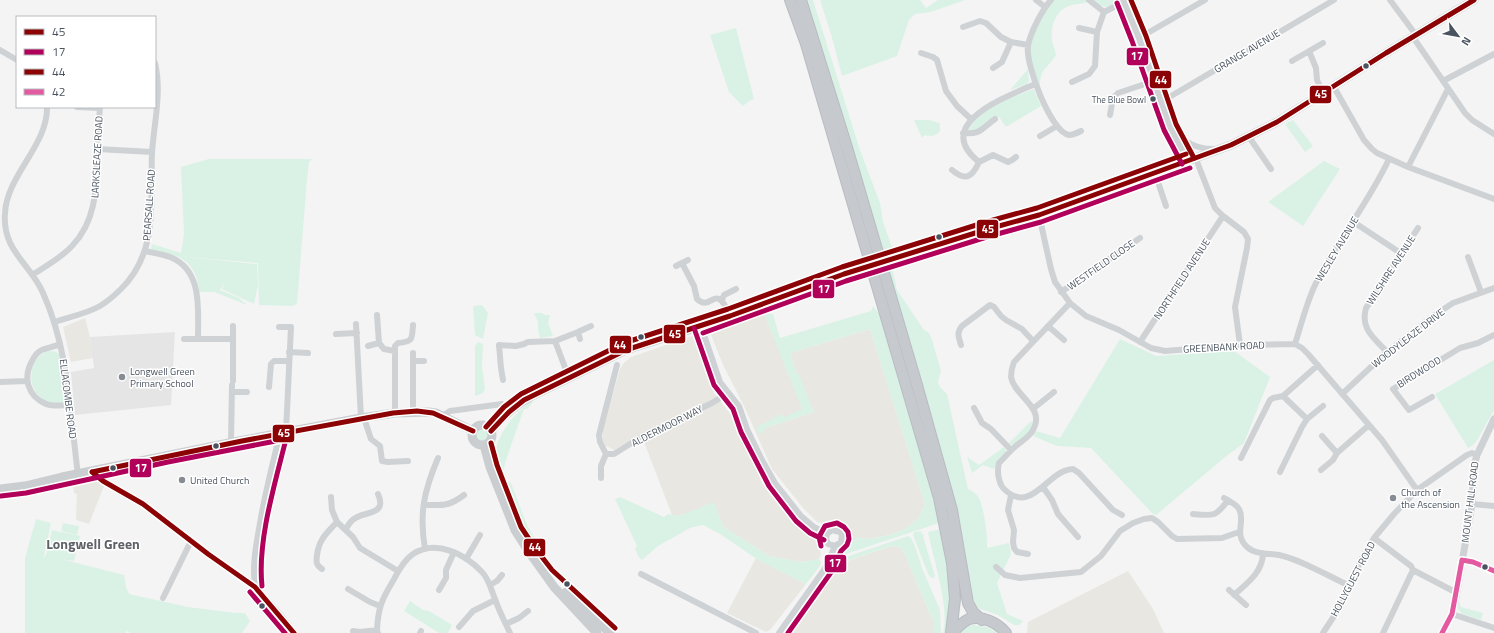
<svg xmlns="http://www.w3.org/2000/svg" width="1494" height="633" viewBox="0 0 1494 633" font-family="'Titillium Web',sans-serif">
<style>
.commercial{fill:#e8e7e2}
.education{fill:#e6e5e6}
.green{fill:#daf2e5}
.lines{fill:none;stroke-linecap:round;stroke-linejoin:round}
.trunk-casing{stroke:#b9bcc2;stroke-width:12}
.minor{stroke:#cfd2d4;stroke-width:6}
.tertiary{stroke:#cfd2d4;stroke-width:7}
.primary{stroke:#cbced1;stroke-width:9}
.trunk{stroke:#c6c9ce;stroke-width:10}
.primary-bridge{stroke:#cbced1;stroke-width:9}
.bus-1-casing{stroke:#fff;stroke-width:8}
.bus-2-casing{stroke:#fff;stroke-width:8}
.bus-3-casing{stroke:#fff;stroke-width:8}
.bus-4-casing{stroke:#fff;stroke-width:8}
.bus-1{stroke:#8b0304;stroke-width:5}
.bus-2{stroke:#b10059;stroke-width:5}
.bus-3{stroke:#8b0304;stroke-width:5}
.bus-4{stroke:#e35aa1;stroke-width:5}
.bus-dot{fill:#4a5460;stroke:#fff;stroke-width:1.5}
.poi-dot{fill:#868c94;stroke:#fff;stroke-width:1.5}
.labels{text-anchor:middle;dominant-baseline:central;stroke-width:3;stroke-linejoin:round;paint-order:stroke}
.bus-label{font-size:9px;fill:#4a5460;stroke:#fff;text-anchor:end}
.street-label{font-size:10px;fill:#4a5460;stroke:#fff}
.poi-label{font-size:10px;fill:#4a5460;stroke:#fff;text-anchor:start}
.district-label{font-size:14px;font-weight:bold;fill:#5f6267;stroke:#fff}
.line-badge{stroke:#fff;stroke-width:1.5}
.badge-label{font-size:11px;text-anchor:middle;font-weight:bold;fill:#fff}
</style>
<rect width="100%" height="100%" fill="#f4f4f4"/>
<!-- commercial -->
<path class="commercial" d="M763 311 803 409 765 428 814 412 797 375 790 353 870 329 925 504 918 519 905 529 890 535 869 539 857 538 846 546 844 532 837 527 817 522 803 508 772 469 744 406 723 365 710 332Z
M85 318 90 337 93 358 71 362 63 327Z
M692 336 698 340 711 367 714 393 739 425 762 483 819 545 821 555 819 559 800 562 769 556 724 527 722 524 714 503 682 515 677 516 672 515 641 434 614 450 604 445 603 441V429L620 369 624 363 631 357Z
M89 477 104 486 89 524 76 520 77 494 74 493 73 481Z
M891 546 902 548 933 621V633H787L835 563 842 559 845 562Z
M756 558 806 584 770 630 766 632 727 613Z
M1128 571 1153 609 1164 633H1027L1028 622Z"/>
<!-- education -->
<path class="education" d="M175 332 171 405 75 415 71 372 94 368 90 337Z"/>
<!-- green -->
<path class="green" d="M805 0H813L860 150 880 203 883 222 892 247 887 254 882 256Z
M820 0H920L926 8 938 0H965L931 12 915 14 909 20 897 56 842 76 831 34Z
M1054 0H1086L1088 2C1082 4 1075 4 1069 6 1056 10 1050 27 1052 40 1053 45 1055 50 1056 55 1047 70 1040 67 1040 87 1035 77 1030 62 1030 51 1029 38 1045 8 1054 0Z
M1092 0H1117C1108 11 1102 7 1092 0Z
M736 28 754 99 749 101 743 106 729 92 710 35Z
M1028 69 1029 81 1027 84 1010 90Z
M1034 89 1041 106 1006 127 999 117 990 119 978 131 968 132C978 108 1011 98 1034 89Z
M914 120H929L940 123V131C936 136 930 137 925 135L922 138Z
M1293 120 1313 146 1305 152 1285 124Z
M209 159H312L309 162 307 179 297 304 292 306 259 305 258 263 187 257 183 255 186 257 257 264 258 285 248 284 258 285 254 304 222 289 225 282 220 290 239 298 247 305 214 292H199C199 277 191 261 176 256 168 254 158 254 151 249L152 244 181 253 184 234 181 167Z
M1324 161 1340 169 1303 226 1268 202Z
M892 267 897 290 924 330 929 333 932 340 941 371 938 382 940 387 947 394 968 489C973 491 978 495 980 500 984 510 988 537 987 548L1009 543 1011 554 997 583 1007 614 1023 621 1019 625H1014L998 615 978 608 972 600 887 268Z
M482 305 488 313 483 339 475 335 473 306Z
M873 306 880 315 917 435 939 521 936 524 840 556V550L857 538 870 539 890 535 905 529 918 519 925 504 870 329 790 353 797 375 799 374 814 412 765 428 764 432 759 434 757 427 781 414 785 417 802 409 763 311 766 310 770 314H773L780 338 871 311Z
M534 313H542L545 315H550L548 323 553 336 540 338 538 330V322Z
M1120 339 1156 356 1234 351 1270 377 1244 443 1229 454 1156 515 1152 513 1091 448 1057 446 1033 436 1036 431 1060 438Z
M478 342 483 344 482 367 485 389 483 393 475 396V346Z
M47 351C53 351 56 351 60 355L67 398 63 403C59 403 54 404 50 403 26 395 25 362 47 351Z
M1494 360V410L1476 442 1472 446 1468 448 1435 394Z
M533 400V402L527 409H524L508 454 502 475 505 480 511 483 527 525 541 549 534 550 523 534V525L520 521H516C513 514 502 497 501 490 501 488 502 486 502 484 501 475 494 467 495 457 495 436 516 411 533 400Z
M1031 421 1033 423 1028 433 1012 445 1008 444Z
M474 435a8 8 0 1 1 16 0a8 8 0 1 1-16 0Z
M1004 447 1006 451 996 463 994 469 983 465 972 473 967 457 979 465Z
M620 497 664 517 668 514 677 516 682 515 714 502 722 524 724 527 769 556 800 562 819 559 821 562 820 566 806 584 758 560 720 534 703 525 690 528 658 546 642 560 638 556 635 548 637 546 615 499Z
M36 519 51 523 43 560 45 555H46L52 530 80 536 74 561 61 559 124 575 126 587 129 594 188 607 235 613H245L250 621 242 633H130L127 631 125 633H25V558Z
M63 523 79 526 77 535 61 531Z
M941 529C948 565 954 597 945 633H943C950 607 933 559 928 532Z
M921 531 922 534H924L923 536 935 576 934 578H931L928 574 913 535 914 532Z
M908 536 911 538 915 546 922 568 940 610 941 633H933V621L902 548 891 546 847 561 843 558Z
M410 601 423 610 429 611 452 625 448 633H439L404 611Z
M1459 602 1461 607 1483 613 1481 620 1462 614 1458 609Z
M973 625 987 627 997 633H958L964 627Z"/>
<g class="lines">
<defs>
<path id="trunk" d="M790 0 806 44 939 498 952 563 955 599 951 633
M801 0 846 144 917 385 952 510 968 603 973 612 982 620
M952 633C957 628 962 622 969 619 982 615 998 623 1006 633"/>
</defs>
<!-- trunk casing -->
<use href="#trunk" class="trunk-casing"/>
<!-- minor -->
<path class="minor" d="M1036 0 1045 7
M1051 0C1042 10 1030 33 1028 46 1025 64 1051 132 1069 135 1073 135 1077 133 1081 131
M1089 0 1104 12 1124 2
M1123 0 1139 38 1170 127 1188 161
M1390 0 1416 35
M963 27 980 21 986 23 1001 37 1011 42 1028 45
M1079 28 1097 32
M1413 37 1465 113 1472 120 1494 134
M1139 38 1205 0
M0 50 17 60
M1309 51 1316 68 1317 80 1323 93
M921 53 933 57 937 60 946 91 957 106 971 119
M1292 61 1323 43
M993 68 1002 62 1011 42
M1443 81 1494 54
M1072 82 1089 74 1095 66 1097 32 1104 12
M1334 87 1364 140 1372 149 1377 153 1408 167 1494 199
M1161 102 1334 0
M47 107C48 145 7 175 5 213 2 251 30 263 43 293 69 350 70 414 78 475
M77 107 99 108
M1110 115 1113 98 1118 93 1154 81
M1174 131C1185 143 1198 149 1213 149
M963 133C981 135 982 128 995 119
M1040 136 1057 126
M1249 137 1271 169
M97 149 152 152
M1016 157 1012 160 1008 162 993 155 979 162C931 124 1006 97 1035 84
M1196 159 1215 208 1223 216 1244 232 1248 239 1247 248 1235 307 1240 345
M1408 167 1448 89
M952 170C965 181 972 178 979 162
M1155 173 1166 206
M1039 215 1051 269 1055 282 1070 303 1086 316 1119 330 1151 348 1165 351 1240 345 1295 344 1302 348 1308 354 1382 440 1417 490
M1352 221 1402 254
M146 251C153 253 162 254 170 257 203 270 198 309 198 339H233
M1468 257 1481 292
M682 263 694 286 697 299C712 313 715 280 730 316
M676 266 688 260
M32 275C46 266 61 258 72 246 98 219 96 185 97 150 98 136 99 121 100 107
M1061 292 1140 238
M722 300 724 295 736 289
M1070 303 1014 362C1012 367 1011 371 1011 377 1014 397 1049 408 1031 433 1027 438 1021 442 1017 445 1010 451 1005 457 999 463 997 470 998 483 1004 489 1032 516 1047 470 1073 469L1079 473 1113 510 1122 515
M377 315 379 343 384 349 395 351
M54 322C69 317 86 314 100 306 108 301 115 295 121 289 159 252 150 201 152 153 154 123 162 92 155 63
M356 324 361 418
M701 326 720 382 739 406 747 429 762 460 775 483 801 516 814 527 827 534
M1048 326 1064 340
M279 327H291L286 432
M578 332 591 326
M336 334 357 333
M184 339H198
M1140 342 1223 216
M60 344C54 347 45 348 40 351 37 353 34 357 32 361 23 377 27 396 46 404 53 407 63 405 70 405
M1295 344C1301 325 1307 301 1316 283 1338 240 1369 202 1389 159
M961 345C959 338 956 333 962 326L990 305 994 307 1001 316 1006 320 1022 329 1033 341
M368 346 379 343
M289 352 308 353
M1387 352C1374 338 1360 329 1366 308L1418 228
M413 353V412
M413 361H424
M569 378 555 341 578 332 580 339
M503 380 501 368 499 345 516 346 524 344 528 342 555 341
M233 381V326
M0 382 27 381
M269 387 271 364 274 361H289
M232 392H247
M1342 394 1387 352 1433 316 1453 303 1494 288
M1283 396 1307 419
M1432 397 1409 410 1393 389 1460 348 1478 343 1494 335
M974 408 982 423 991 429 1011 450
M1034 408 1054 392
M395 413V346L398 343C413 342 412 339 413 325
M442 416 450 411 502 404
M364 418 371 439 380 446 382 461 388 462 408 461
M1322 436 1337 453
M231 443 232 385
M606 454H614L641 437 712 403 728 393
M1241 458 1270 400 1273 398 1283 396 1318 365
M1321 470 1333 460 1337 453 1369 425
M1280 472 1302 427 1307 419 1323 406
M601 478V466L606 454 600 442 599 435 617 365
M1043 487 1052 500 1058 514 1078 537
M1011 495 1008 510 1014 530 1013 542 1014 548 1017 552 1028 554
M331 497 332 510 337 522 353 537 360 548 398 571
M1224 498C1229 501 1236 504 1239 509 1246 521 1233 534 1247 547 1256 555 1269 553 1279 555 1302 560 1328 576 1350 586
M1472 504 1494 506
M424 505C443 505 448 507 464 495
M1193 514C1213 516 1216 517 1228 500
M346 529C348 526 350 521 354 519 363 511 388 516 378 494
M1374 538 1411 566 1413 570 1457 593
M425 549C419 513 424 491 438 458
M466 559 480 535
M1462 560 1473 562 1494 571
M996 567 1005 575 1020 578 1081 572 1101 556 1120 531 1133 523 1144 519 1152 518 1158 522 1172 536 1177 539 1222 538 1239 532
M322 569C316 565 316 562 317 555 319 539 327 533 337 522
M641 574 756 633
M490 585 497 581 502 575
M255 587C252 565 256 546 260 523 265 493 273 463 280 433
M348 589 370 602 380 606
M439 590 446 578V570L454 552
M1229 590 1246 605
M1234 595C1247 583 1262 573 1263 554
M163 598 191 541
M1452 614 1494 628
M506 624 519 618 528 611
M459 627 473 611 495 600
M353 631 360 632 377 630
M378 633 377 630C378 608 382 599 393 581 398 571 404 560 413 554 436 539 465 554 482 572 489 579 491 590 495 599 499 611 505 622 510 633
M420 633 421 631
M779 633 826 567 835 546 841 542 842 535 840 532 832 530 827 534 826 539 828 544 835 546
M1323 633 1340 607 1361 560 1374 538 1394 514 1417 490 1467 455 1472 453 1477 455
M1383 633 1413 570"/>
<!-- tertiary -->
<path class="tertiary" d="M92 472 103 481 143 504 208 554 255 587 280 615 294 633
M1442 633 1452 614 1455 603 1472 504 1474 466 1477 455 1494 419"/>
<!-- primary -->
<path class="primary" d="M892 259 988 229 1039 215 1231 145 1277 122 1386 53 1474 0
M472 435a10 10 0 1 1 20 0a10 10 0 1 1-20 0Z
M491 431C502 417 514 406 530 397L626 350 701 326 787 294 862 269
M484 445 490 467 515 530 529 552 554 587 597 633
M0 489 25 486 62 477 239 441 361 418 395 413 429 412 436 413 473 431
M566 592 610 633"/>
<!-- trunk -->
<use href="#trunk" class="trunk"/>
<!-- primary-bridge -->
<path class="primary-bridge" d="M862 269 892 259"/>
<defs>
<path id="bus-1" d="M491 431 509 412 524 400 626 350 730 316 844 274 988 229 1039 215 1231 145 1277 122 1386 53 1474 0
M92 472 242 441 393 413 417 411 433 413 473 431
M92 472 103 481 143 504 208 554 255 587 294 633"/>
<path id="bus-2" d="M1117 3 1132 41 1164 130 1182 164
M694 328 714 385 733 409 741 432 769 486 796 521 810 533 824 540
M703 333 846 281 990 236 1041 222 1190 168
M1 496 26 493 168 462 281 440
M262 586C257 540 276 480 287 435
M250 592 285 633
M788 633 832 571 841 551 847 545 849 539 848 532 844 527 837 523 825 526 819 537 821 546"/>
<path id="bus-3" d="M1131 0 1146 36 1176 124 1194 158
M486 427 504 407 521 394 624 343 728 309 842 267 986 222 1037 208 1186 154
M491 443 497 465 521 527 535 548 552 570 615 628"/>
<path id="bus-4" d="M1462 560 1473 562 1494 571
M1442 633 1452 614 1462 560"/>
</defs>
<!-- bus-1 casing -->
<use href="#bus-1" class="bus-1-casing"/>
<!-- bus-2 casing -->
<use href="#bus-2" class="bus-2-casing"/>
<!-- bus-3 casing -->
<use href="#bus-3" class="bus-3-casing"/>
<!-- bus-4 casing -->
<use href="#bus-4" class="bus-4-casing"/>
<!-- bus-1 -->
<use href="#bus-1" class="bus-1"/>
<!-- bus-2 -->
<use href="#bus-2" class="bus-2"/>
<!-- bus-3 -->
<use href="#bus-3" class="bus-3"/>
<!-- bus-4 -->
<use href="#bus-4" class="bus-4"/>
</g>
<!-- markers -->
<g class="bus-dot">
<circle cx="1366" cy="66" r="3.5"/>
<circle cx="1153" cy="99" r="3.5"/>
<circle cx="939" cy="237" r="3.5"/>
<circle cx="641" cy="337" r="3.5"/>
<circle cx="216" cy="446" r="3.5"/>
<circle cx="113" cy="468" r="3.5"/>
<circle cx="1485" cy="567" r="3.5"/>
<circle cx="567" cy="584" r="3.5"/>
<circle cx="262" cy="606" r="3.5"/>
</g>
<g class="poi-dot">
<circle cx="122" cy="377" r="4"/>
<circle cx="182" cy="480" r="4"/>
<circle cx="1393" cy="498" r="4"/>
</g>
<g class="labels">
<!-- bus labels -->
<g class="bus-label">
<text x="1146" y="99">The Blue Bowl</text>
</g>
<!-- street labels -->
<g class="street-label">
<text transform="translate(1247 51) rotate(-31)">GRANGE AVENUE</text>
<text transform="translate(97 157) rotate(-87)">LARKSLEAZE ROAD</text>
<text transform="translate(149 205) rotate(-86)">PEARSALL ROAD</text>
<text transform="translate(1337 249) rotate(-59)">WESLEY AVENUE</text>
<text transform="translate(1101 265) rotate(-35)">WESTFIELD CLOSE</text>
<text transform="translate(1391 270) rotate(-57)">WILSHIRE AVENUE</text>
<text transform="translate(1182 279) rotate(-57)">NORTHFIELD AVENUE</text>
<text transform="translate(1408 338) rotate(-38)">WOODYLEAZE DRIVE</text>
<text transform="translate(1224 347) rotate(-3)">GREENBANK ROAD</text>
<text transform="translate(1419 372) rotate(-32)">BIRDWOOD</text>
<text transform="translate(68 399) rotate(83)">ELLACOMBE ROAD</text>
<text transform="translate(667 426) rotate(-27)">ALDERMOOR WAY</text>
<text transform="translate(1470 502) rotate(-83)">MOUNT HILL ROAD</text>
<text transform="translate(1353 579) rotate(-62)">HOLLYGUEST ROAD</text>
</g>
<!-- poi labels -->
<g class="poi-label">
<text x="130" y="371">Longwell Green<tspan x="130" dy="12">Primary School</tspan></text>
<text x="190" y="480">United Church</text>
<text x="1401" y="492">Church of<tspan x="1401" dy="12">the Ascension</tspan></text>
</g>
<!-- district labels -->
<g class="district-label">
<text x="93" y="543">Longwell Green</text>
</g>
</g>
<g class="line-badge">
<rect x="1126" y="47" width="23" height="19" rx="4" fill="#b10059"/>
<rect x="1149" y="70" width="23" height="19" rx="4" fill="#8b0304"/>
<rect x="1309" y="85" width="23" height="19" rx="4" fill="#8b0304"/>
<rect x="976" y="219" width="23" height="20" rx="4" fill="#8b0304"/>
<rect x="812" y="279" width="23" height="20" rx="4" fill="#b10059"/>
<rect x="663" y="324" width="23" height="20" rx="4" fill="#8b0304"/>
<rect x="609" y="335" width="23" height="19" rx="4" fill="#8b0304"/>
<rect x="272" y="424" width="23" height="19" rx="4" fill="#8b0304"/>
<rect x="129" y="458" width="23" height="20" rx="4" fill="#b10059"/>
<rect x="523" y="538" width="23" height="19" rx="4" fill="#8b0304"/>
<rect x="824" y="554" width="23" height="19" rx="4" fill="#b10059"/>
</g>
<g class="badge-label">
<text x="1137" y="60">17</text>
<text x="1161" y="84">44</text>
<text x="1321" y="98">45</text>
<text x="988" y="233">45</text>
<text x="824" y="293">17</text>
<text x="675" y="338">45</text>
<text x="620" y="349">44</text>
<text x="284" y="437">45</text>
<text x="141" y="472">17</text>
<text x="535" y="551">44</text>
<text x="835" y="567">17</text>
</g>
<!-- legend -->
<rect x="16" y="16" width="140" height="92" fill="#ffffff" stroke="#b7bbbf"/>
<rect x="24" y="29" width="20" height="6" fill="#8b0304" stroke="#b7bbbf"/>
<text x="52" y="36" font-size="12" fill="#4a5460">45</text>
<rect x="24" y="49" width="20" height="6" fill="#b10059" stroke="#b7bbbf"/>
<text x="52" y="56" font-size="12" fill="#4a5460">17</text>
<rect x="24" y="69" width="20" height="6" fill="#8b0304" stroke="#b7bbbf"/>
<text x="52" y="76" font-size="12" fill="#4a5460">44</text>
<rect x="24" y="89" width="20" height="6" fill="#e35aa1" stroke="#b7bbbf"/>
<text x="52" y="96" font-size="12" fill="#4a5460">42</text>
<!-- north arrow -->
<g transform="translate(1458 36) rotate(122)" stroke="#ffffff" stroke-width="3" paint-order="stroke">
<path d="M0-3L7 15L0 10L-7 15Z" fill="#4a5460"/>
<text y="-6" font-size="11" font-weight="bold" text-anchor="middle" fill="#4a5460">N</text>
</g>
</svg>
